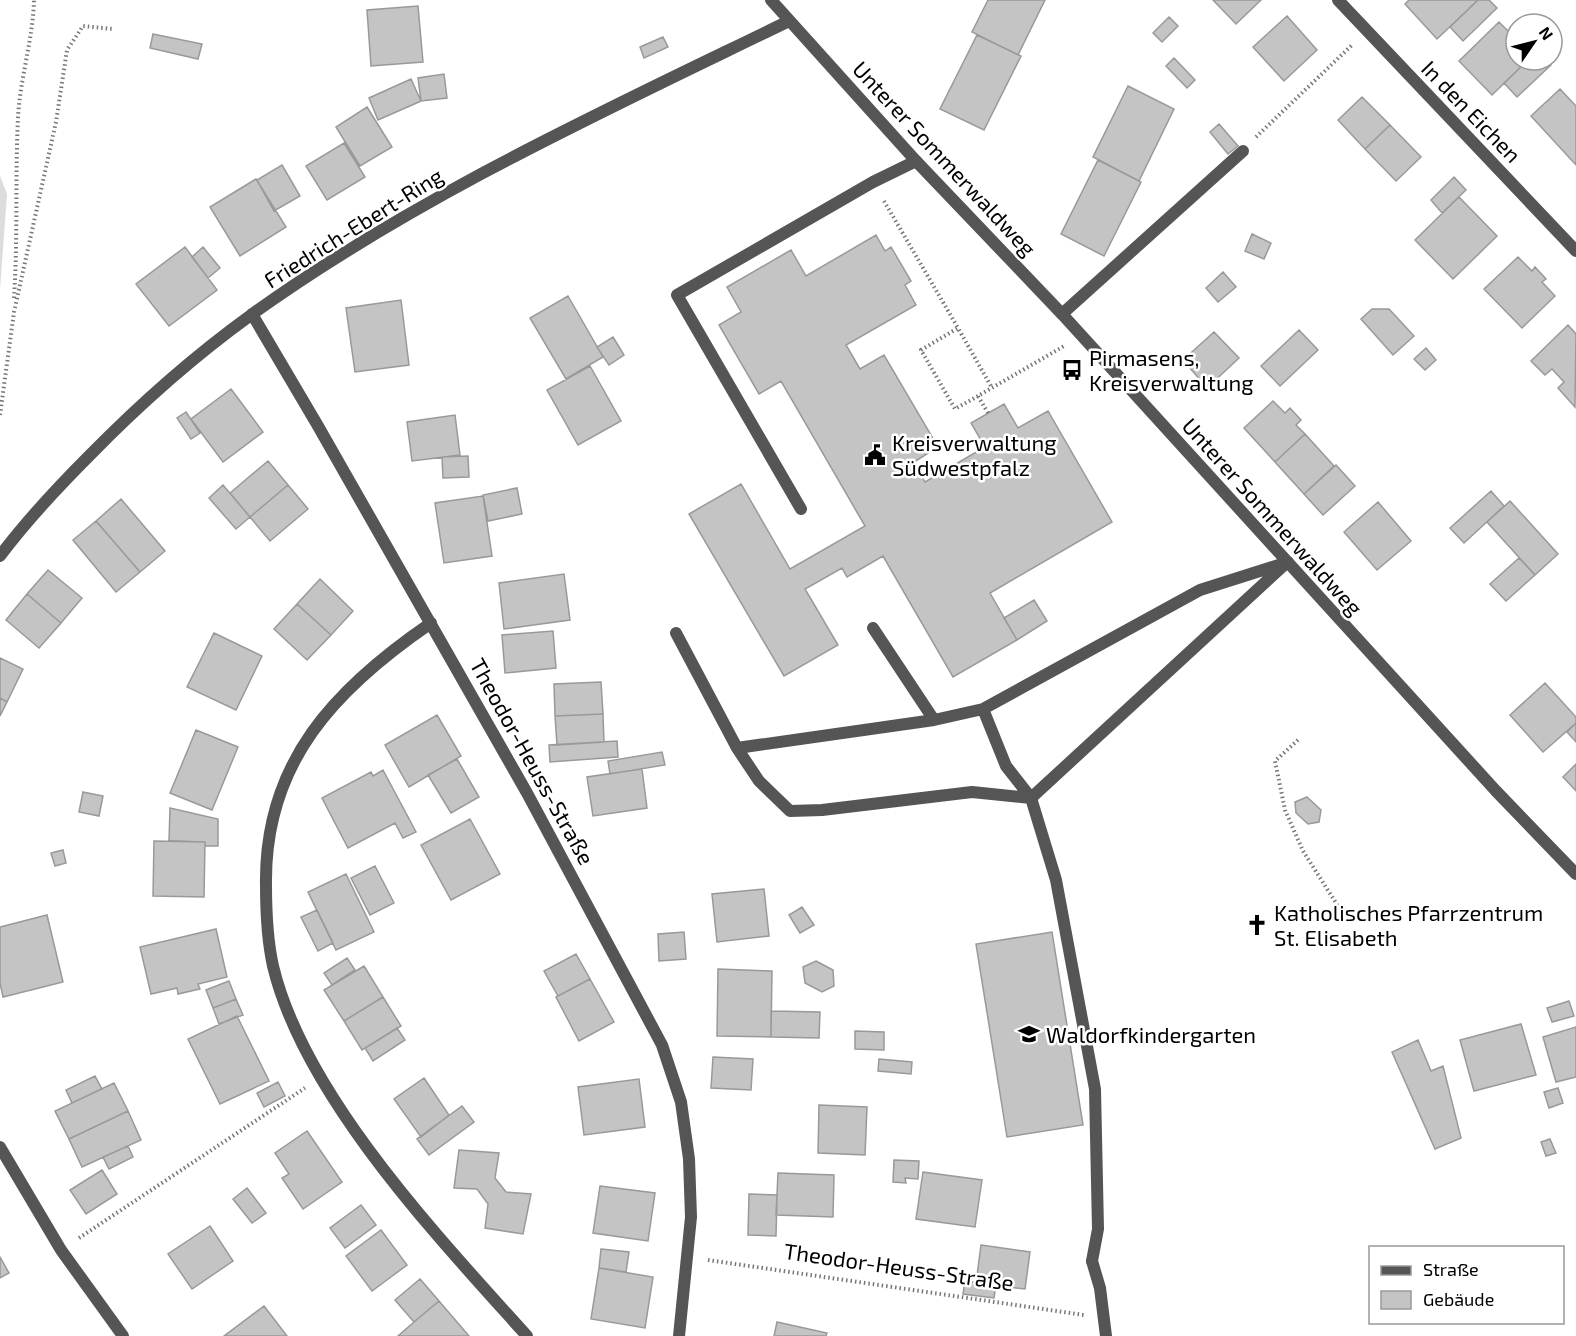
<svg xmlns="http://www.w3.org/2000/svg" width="1576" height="1336" viewBox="0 0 1576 1336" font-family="'Exo 2',sans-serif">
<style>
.green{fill:#dcdcdc}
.building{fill:#c4c4c4;stroke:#999;stroke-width:1.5}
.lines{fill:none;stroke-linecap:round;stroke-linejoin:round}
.path{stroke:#777;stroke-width:4;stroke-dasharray:1.5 3;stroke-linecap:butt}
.lane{stroke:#555;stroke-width:12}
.street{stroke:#555;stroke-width:12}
.labels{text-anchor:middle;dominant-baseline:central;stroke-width:5;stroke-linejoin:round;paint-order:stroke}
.street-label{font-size:22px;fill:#000;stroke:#fff}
.poi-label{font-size:22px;fill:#000;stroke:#fff;text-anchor:start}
</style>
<rect width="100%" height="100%" fill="#fff"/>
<!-- green -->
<path class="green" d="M0 176 7 194 0 289Z"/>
<!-- building -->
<path class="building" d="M988 0H1045L1018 55 972 32Z
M1213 0H1261L1236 24Z
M1409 0H1478L1437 39 1405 4Z
M1478 0H1489L1497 8 1463 41 1450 27Z
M418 6 423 62 371 66 367 10Z
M1287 16 1317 50 1284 81 1253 47Z
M1169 17 1178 26 1162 42 1153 33Z
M1499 22 1516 39V60H1528L1492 95 1459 61Z
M153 34 202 44 198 59 150 48Z
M977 35 1021 56 984 130 940 109Z
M663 37 668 47 644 58 640 47Z
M1174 58 1195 80 1187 88 1166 66Z
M1528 60H1547L1551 65 1517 97 1504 83Z
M444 74 447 98 421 101 418 78Z
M411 79 421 101 378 120 369 98Z
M1128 86 1174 109 1139 181 1093 157Z
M1560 89 1576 106V165L1531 116Z
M1362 97 1390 125 1365 149 1338 120Z
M367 107 392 147 360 166 336 127Z
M1219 124 1238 146 1228 154 1210 132Z
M1390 125 1421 157 1396 181 1365 149Z
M344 143 365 177 327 200 306 166Z
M1098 160 1141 182 1104 256 1061 234Z
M282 165 300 196 274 211 257 180Z
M1454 177 1466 190 1442 213 1431 200Z
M256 179 286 227 240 256 210 207Z
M1459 197 1497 236 1453 279 1415 240Z
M1252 234 1271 243 1264 259 1245 251Z
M876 235 885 251 891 247 911 281 905 285 916 305 846 345 860 369 884 355 938 447 914 462 925 482 985 447 971 423 1004 404 1018 428 1048 411 1112 522 990 593 1017 640 953 677 883 556 847 577 842 568 805 589 838 645 784 676 689 514 741 484 790 569 865 526 781 381 759 394 719 325 741 312 727 287 791 250 806 276Z
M185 247 217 290 169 326 136 284Z
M203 247 220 268 208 278 192 257Z
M1518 257 1532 271 1535 267 1546 279 1542 282 1555 296 1522 328 1484 289Z
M1223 272 1236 287 1218 302 1206 288Z
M568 296 603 357 566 379 530 318Z
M401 300 409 365 355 372 346 308Z
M1372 309H1389L1414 336 1393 355 1361 319Z
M1568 325 1576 334 1575 407 1558 388 1564 382 1552 369 1545 375 1531 361Z
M1299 330 1318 350 1280 386 1261 366Z
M1214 332 1239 358 1207 388 1183 360Z
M613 337 624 355 609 365 597 347Z
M1426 348 1436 360 1425 370 1414 359Z
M590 366 621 421 578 445 547 390Z
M231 389 263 432 223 462 191 419Z
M1273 401 1285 413 1290 408 1301 420 1296 425 1305 434 1275 462 1244 428Z
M186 412 200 433 191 439 177 418Z
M455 415 460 455 412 461 407 422Z
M1305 434 1334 466 1304 494 1275 462Z
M468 456 469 477 443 478 442 457Z
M268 461 288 485 250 517 230 493Z
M1336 465 1355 486 1323 515 1304 494Z
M223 485 250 517 236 529 209 498Z
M288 485 308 509 270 541 250 517Z
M517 488 522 514 488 521 483 495Z
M1491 491 1504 506 1464 543 1450 528Z
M483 496 492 556 444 563 435 503Z
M121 499 165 551 140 572 96 521Z
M1510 501 1558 554 1535 575 1487 522Z
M1378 502 1411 541 1377 570 1344 532Z
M96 521 140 572 116 592 73 540Z
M1519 558 1535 575 1506 601 1490 584Z
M48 570 82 598 61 623 27 594Z
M564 574 570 620 504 629 499 583Z
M320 579 353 611 331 635 297 604Z
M27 594 61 623 39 648 6 620Z
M1034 600 1047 621 1017 640 1004 618Z
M297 604 331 635 307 660 274 629Z
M553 631 556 668 505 673 502 635Z
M214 633 262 656 236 710 187 687Z
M0 658 23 669 7 702 0 698Z
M601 682 603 714 555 716 554 684Z
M1545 683 1576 717V723L1543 752 1510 715Z
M0 698 7 702 0 716Z
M603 714 604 742 557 745 555 716Z
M437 715 461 756 409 787 385 745Z
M1576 723V742L1567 732Z
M196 730 238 747 212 810 170 793Z
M617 741 618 757 550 762 549 745Z
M662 752 665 765 610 774 608 761Z
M457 759 479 797 451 813 428 775Z
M1576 764V791L1563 777Z
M642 769 647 808 593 816 587 777Z
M383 770 416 832 403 838 395 823 348 848 322 798 371 772 373 776Z
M83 792 103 796 99 816 79 812Z
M1307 797 1321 810 1319 822 1308 824 1296 813 1295 802Z
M170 808 218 819V846H205V842L169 841Z
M470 819 500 874 451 900 421 845Z
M154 841 205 842 204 897 153 896Z
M63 850 66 863 55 866 51 853Z
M375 866 394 903 370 915 351 878Z
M346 874 374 932 336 950 308 892Z
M764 889 769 936 717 942 712 894Z
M802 907 814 925 800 933 789 915Z
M317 910 333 943 318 951 301 917Z
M47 915 63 982 3 997 0 983V927Z
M216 929 227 977 198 984 200 989 178 994 177 988 151 994 140 947Z
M684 932 686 959 659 961 658 934Z
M1052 932 1083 1125 1007 1137 976 944Z
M576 954 590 979 558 996 544 971Z
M347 958 355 970 332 985 324 973Z
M816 961 833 970 834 986 822 992 805 983 803 967Z
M364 966 383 997 344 1021 324 990Z
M718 969 772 971 771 1037 717 1036Z
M590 979 614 1022 579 1041 556 997Z
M229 981 236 999 213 1008 206 990Z
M383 997 401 1026 362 1050 344 1021Z
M236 999 243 1015 219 1024 213 1008Z
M1569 1001 1574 1016 1552 1022 1547 1008Z
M771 1011 820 1012 819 1038 771 1037Z
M237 1016 269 1081 220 1104 188 1039Z
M1521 1024 1536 1075 1474 1091 1460 1040Z
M1576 1027V1077L1556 1082 1543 1037Z
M397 1028 405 1040 373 1061 365 1048Z
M855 1031 884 1032V1050L855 1049Z
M1418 1040 1431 1071 1443 1066 1461 1138 1435 1149 1392 1052Z
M713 1057 753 1059 751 1090 711 1088Z
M879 1059 912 1062 911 1074 878 1071Z
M95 1076 102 1089 72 1103 66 1090Z
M424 1078 449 1115 421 1137 394 1099Z
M639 1079 645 1127 584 1135 578 1087Z
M278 1082 285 1096 264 1107 257 1093Z
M114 1083 128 1111 69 1139 55 1111Z
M1558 1088 1563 1103 1549 1108 1544 1092Z
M819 1105 867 1107 865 1155 818 1153Z
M462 1106 474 1122 429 1155 417 1139Z
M128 1111 141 1140 82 1167 69 1139Z
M307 1131 342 1182 303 1209 282 1178 289 1174 275 1153Z
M1550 1139 1556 1153 1546 1156 1541 1142Z
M128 1146 133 1157 109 1169 103 1157Z
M459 1150 499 1153 495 1178 506 1192 531 1194 523 1234 485 1228 488 1204 477 1189 454 1188Z
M894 1160 919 1161 918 1179 905 1178 906 1183 893 1182Z
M102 1170 117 1194 86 1214 70 1190Z
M923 1172 982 1180 975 1227 916 1219Z
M778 1173 834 1175 833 1217 776 1215Z
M600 1186 655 1193 648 1241 593 1233Z
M247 1188 266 1213 252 1223 233 1199Z
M749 1194 777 1195 776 1236 748 1235Z
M361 1205 376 1225 345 1248 330 1228Z
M210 1226 233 1261 192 1289 168 1254Z
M381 1230 407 1265 372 1291 346 1256Z
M981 1245 1030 1252 1025 1289 976 1283Z
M601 1249 629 1252 626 1272 599 1268Z
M0 1257 9 1273 0 1278Z
M599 1268 653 1277 645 1328 591 1319Z
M420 1279 439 1301 414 1322 395 1300Z
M965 1281 996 1285 994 1298 963 1294Z
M439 1301 469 1336H398L414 1322Z
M264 1306 287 1336H224Z
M777 1322 827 1333 826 1336H774Z"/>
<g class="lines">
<!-- path -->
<path class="path" d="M1256 137 1352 45
M884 201 958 328
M14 298C18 238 15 178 18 118 20 78 33 40 34 0
M978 396 955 409 921 350 958 328 992 388
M988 413 978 396 1064 346
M0 415 14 312 56 122 67 50 83 26 113 29
M1298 740 1275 761 1285 810 1303 851 1343 914
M79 1238 305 1088
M708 1260 1084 1315"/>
<!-- lane -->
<path class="lane" d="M1062 314 1243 151
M801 509 677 295 873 182 916 161
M873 628 934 720 983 709
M676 633 737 748 759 781 790 811 822 810 972 792 1031 798 1006 766 983 709 1200 590 1288 562
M737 748 934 720
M1092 1261 1098 1229 1095 1089 1056 880 1031 798 1284 565"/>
<!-- street -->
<path class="street" d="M771 0 916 161 1062 314 1496 791 1576 874
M1338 0 1576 251
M252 314 318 426 527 793 662 1045 681 1102 689 1159 691 1217 679 1336
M0 556C27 520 59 486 90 455 140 404 193 357 251 315 415 197 608 109 789 21
M431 623C336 688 264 762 266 885 266 912 267 939 273 966 304 1096 439 1238 527 1336
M0 1147 61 1250 123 1336
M1092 1261 1100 1288 1106 1336"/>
</g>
<!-- icons -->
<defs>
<symbol id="bus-bare" viewBox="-9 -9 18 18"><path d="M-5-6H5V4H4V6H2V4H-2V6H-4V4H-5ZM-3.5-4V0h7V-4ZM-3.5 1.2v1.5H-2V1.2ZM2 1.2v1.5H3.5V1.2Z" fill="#000" stroke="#fff" stroke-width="2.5" paint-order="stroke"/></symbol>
<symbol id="civic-bare" viewBox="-9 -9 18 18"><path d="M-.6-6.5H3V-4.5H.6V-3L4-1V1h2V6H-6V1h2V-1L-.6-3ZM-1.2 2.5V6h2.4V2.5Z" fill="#000" stroke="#fff" stroke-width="2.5" paint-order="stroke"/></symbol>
<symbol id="church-bare" viewBox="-9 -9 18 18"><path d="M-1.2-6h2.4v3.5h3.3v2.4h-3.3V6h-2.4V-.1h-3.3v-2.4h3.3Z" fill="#000" stroke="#fff" stroke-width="2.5" paint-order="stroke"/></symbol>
<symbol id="school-bare" viewBox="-9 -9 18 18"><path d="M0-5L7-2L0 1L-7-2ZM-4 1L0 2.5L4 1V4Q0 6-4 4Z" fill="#000" stroke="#fff" stroke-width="2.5" paint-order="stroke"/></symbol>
</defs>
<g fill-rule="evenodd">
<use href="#bus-bare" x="1057" y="355" width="30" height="30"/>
<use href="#civic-bare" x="860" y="440" width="30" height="30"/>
<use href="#church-bare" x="1242" y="910" width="30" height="30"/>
<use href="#school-bare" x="1014" y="1019" width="30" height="30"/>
</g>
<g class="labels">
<!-- street labels -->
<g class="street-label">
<text transform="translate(1472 111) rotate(46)">In den Eichen</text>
<text transform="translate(945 158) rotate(47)">Unterer Sommerwaldweg</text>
<text transform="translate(353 227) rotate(-32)">Friedrich-Ebert-Ring</text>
<text transform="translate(1273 516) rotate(48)">Unterer Sommerwaldweg</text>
<text transform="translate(533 761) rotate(61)">Theodor-Heuss-Straße</text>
<text transform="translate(899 1266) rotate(8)">Theodor-Heuss-Straße</text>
</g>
<!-- poi labels -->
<g class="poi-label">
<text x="1089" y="357">Pirmasens,<tspan x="1089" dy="25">Kreisverwaltung</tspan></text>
<text x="892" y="442">Kreisverwaltung<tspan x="892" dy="25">Südwestpfalz</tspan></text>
<text x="1274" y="912">Katholisches Pfarrzentrum<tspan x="1274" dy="25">St. Elisabeth</tspan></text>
<text x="1046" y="1034">Waldorfkindergarten</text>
</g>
</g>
<!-- legend -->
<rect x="1369" y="1246" width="195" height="78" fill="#ffffff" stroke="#999999" stroke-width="1.5"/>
<rect x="1381" y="1266" width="30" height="9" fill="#555555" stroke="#999999" stroke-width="1.5"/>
<text x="1423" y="1276" font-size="18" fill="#000000">Straße</text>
<rect x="1381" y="1291" width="30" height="18" fill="#c4c4c4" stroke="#999999" stroke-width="1.5"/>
<text x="1423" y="1306" font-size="18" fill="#000000">Gebäude</text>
<!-- north arrow -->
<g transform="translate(1534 42) rotate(55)"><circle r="28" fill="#ffffff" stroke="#999999" stroke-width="1.5"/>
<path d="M0-4.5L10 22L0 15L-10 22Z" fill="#000000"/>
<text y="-9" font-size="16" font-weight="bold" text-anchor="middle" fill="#000000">N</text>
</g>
</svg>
